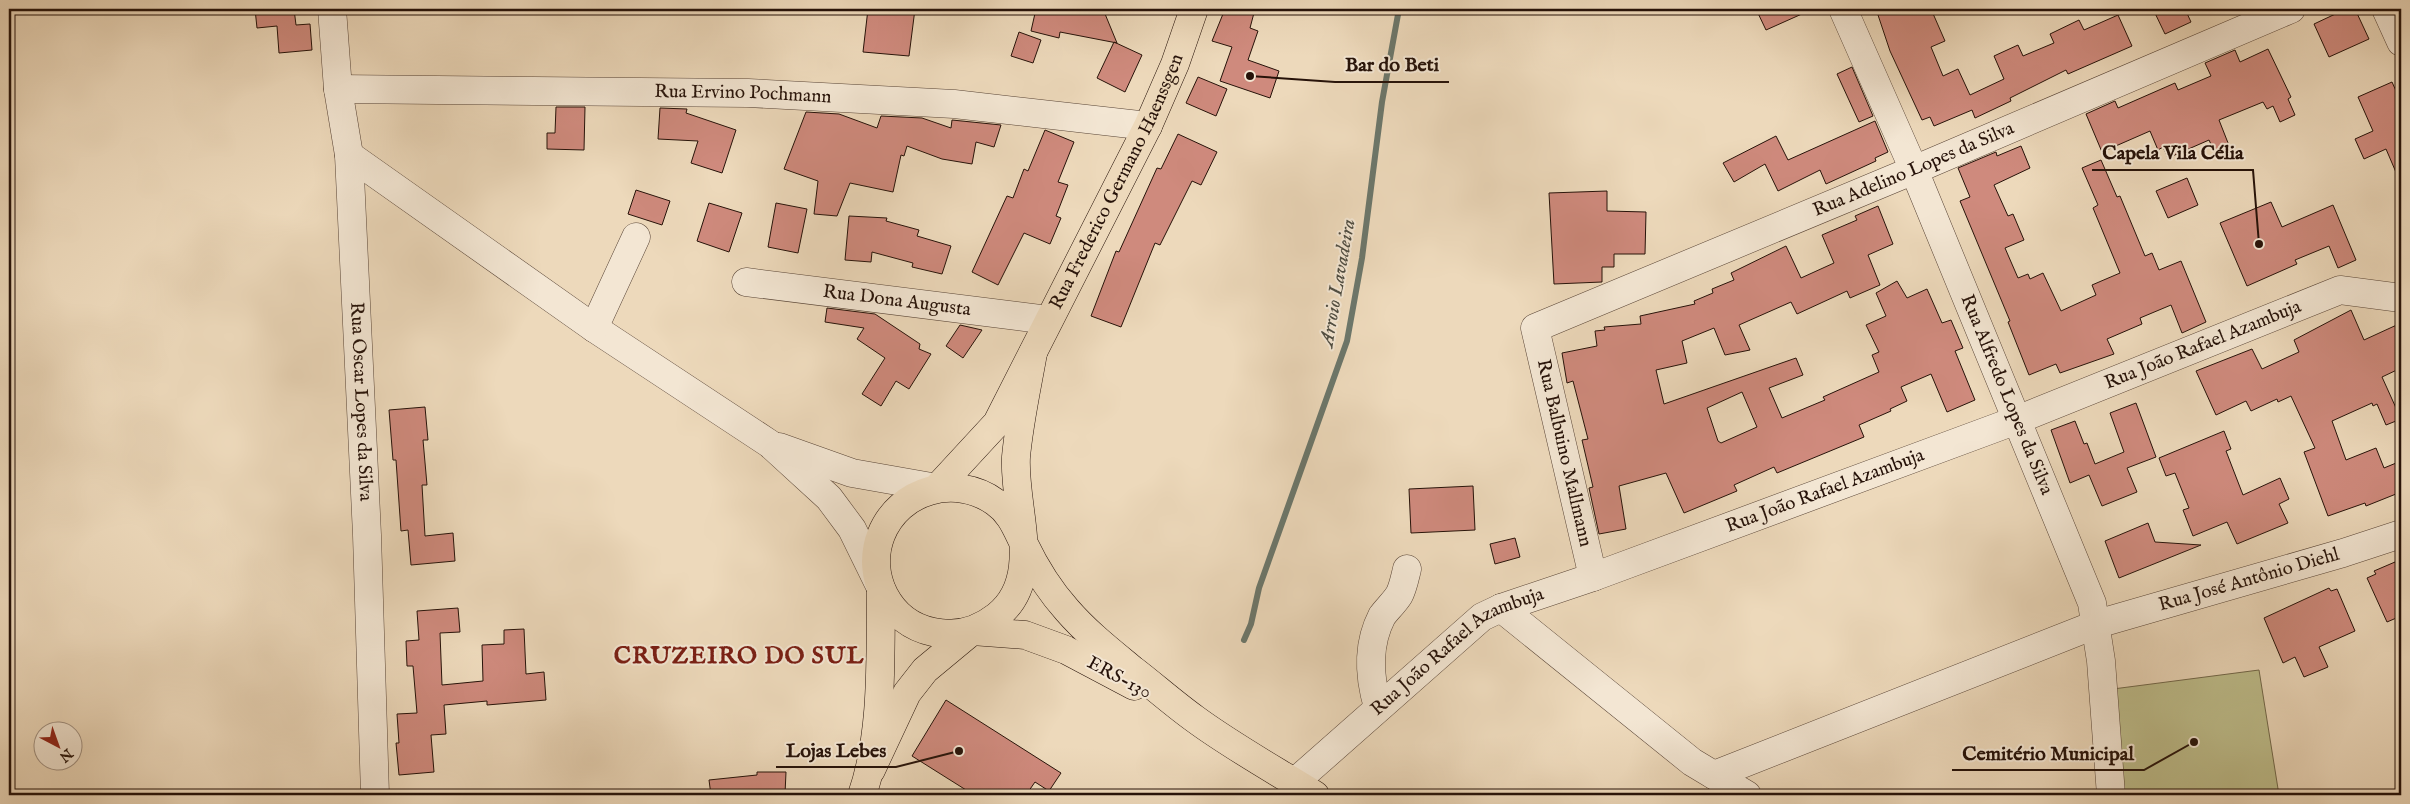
<svg xmlns="http://www.w3.org/2000/svg" width="2410" height="804" viewBox="0 0 2410 804" font-family="'IM FELL English',serif">
<style>
.green{fill:#bebe8c;stroke:#72684a}
.lines{fill:none;stroke-linecap:round;stroke-linejoin:round}
.stream{stroke:#6c776b;stroke-width:6}
.building{fill:#cf8a7d;stroke:#261209;fill-rule:evenodd}
.minor-casing{stroke:#584436;stroke-width:29}
.major-casing{stroke:#261209;stroke-width:29}
.minor{stroke:#f3e6d3;stroke-width:28}
.major{stroke:#edd9bb;stroke-width:28}
.labels{text-anchor:middle;dominant-baseline:central;stroke-width:4;stroke-linejoin:round;paint-order:stroke}
.street-label{font-size:19px;fill:#261209;stroke:#f3e6d3}
.water-label{font-size:20px;font-style:italic;fill:#4f4d42;stroke:#f3e6d3}
.district-label{font-size:24px;font-weight:bold;letter-spacing:1px;fill:#7a1f14;stroke:#f3e6d3}
.leader{fill:none;stroke:#261209;stroke-width:2}
.callout-dot{fill:#261209;stroke:#f3e6d3;stroke-width:2}
.callout-label{font-size:20px;text-anchor:middle;font-weight:bold;fill:#261209;stroke:#f3e6d3;stroke-width:4;stroke-linejoin:round;paint-order:stroke}
</style>
<rect width="100%" height="100%" fill="#edd9bb"/>
<filter id="stains"><feTurbulence type="fractalNoise" baseFrequency=".004" numOctaves="4"/><feColorMatrix values="0 0 0 0 .2 0 0 0 0 .09 0 0 0 0 .02 0 0 0 .5 -.17"/></filter>
<radialGradient id="worn" r=".72"><stop offset=".6" stop-color="#630" stop-opacity="0"/><stop offset="1" stop-color="#630" stop-opacity=".3"/></radialGradient>
<!-- green -->
<path class="green" d="M2259 670 2279 795H2123L2113 689Z"/>
<g class="lines">
<!-- stream -->
<path class="stream" d="M1244 640 1251 624 1259 588 1347 341 1362 258 1382 102 1399 9"/>
</g>
<!-- building -->
<path class="building" d="M255 9H294L296 25 310 24 312 50 279 53 277 26 257 28Z
M868 9H915L909 56 863 52Z
M1036 9H1103L1117 43 1060 32 1059 38 1031 31Z
M1225 9H1255L1250 28 1258 31 1248 60 1279 71 1270 98 1220 81 1232 47 1212 41Z
M1756 9H1813L1766 30Z
M1876 9H1931L1945 41 1931 47 1943 76 1958 69 1970 95 2004 79 1994 56 2018 45 2023 56 2054 43 2050 34 2079 20 2084 30 2118 15 2132 46 2068 74 2066 70 2010 98 2011 101 1975 118 1972 110 1934 126 1930 117 1922 120 1890 51Z
M2153 9H2185L2191 22 2165 34Z
M2346 9H2355L2369 39 2329 57 2314 24Z
M1019 32 1041 40 1033 63 1011 56Z
M1114 42 1142 55 1125 92 1097 78Z
M2268 49 2291 97 2288 99 2295 115 2280 122 2273 106 2267 109 2263 102 2219 120 2230 148 2216 155 2209 140 2168 158 2163 147 2158 150 2150 131 2102 152 2086 114 2115 101 2118 108 2175 83 2178 90 2211 76 2205 63 2235 50 2240 62Z
M1852 67 1873 116 1859 122 1837 74Z
M1198 77 1227 89 1216 116 1186 103Z
M2392 82 2401 102V184L2386 149 2364 159 2355 139 2373 131 2358 97Z
M556 107H585L584 150 547 149V133H555Z
M660 108 687 109 686 113 736 130 722 173 691 163 698 141 658 139Z
M806 112 839 114 877 128 881 116 922 118 951 128 952 120 1001 125 994 147 976 142 972 164 942 159 907 146 904 156 901 155 893 192 850 183 837 216 814 214 818 181 784 169Z
M1875 121 1888 152 1875 158 1876 161 1826 184 1820 170 1778 191 1765 164 1734 182 1723 163 1776 136 1788 160Z
M1045 130 1074 142 1058 182 1068 185 1056 216 1061 218 1050 244 1024 233 998 285 972 272 1007 196 1013 198 1024 169 1028 171Z
M1178 134 1217 152 1201 185 1192 181 1160 245 1155 243 1121 327 1091 316 1116 251 1119 252 1157 168 1161 169Z
M2021 146 2030 168 1994 185 2008 216 2013 214 2024 240 2005 248 2018 278 2028 274 2030 279 2043 273 2061 311 2096 295 2092 285 2120 273 2093 208 2098 205 2082 168 2101 160 2117 197 2120 196 2145 256 2152 253 2159 270 2181 261 2206 322 2182 333 2171 305 2140 318 2142 324 2107 339 2114 354 2060 373 2056 364 2029 375 2008 322 2010 321 1960 201 1970 197 1958 168 1996 152 1997 156Z
M2187 178 2198 205 2168 218 2156 191Z
M636 190 670 201 662 225 628 214Z
M1607 191V211L1646 212 1645 254H1614V267H1602V282L1554 284 1549 193Z
M2271 202 2282 227 2333 205 2356 260 2338 268 2329 246 2295 260 2297 264 2247 286 2220 223Z
M709 203 742 213 729 252 697 241Z
M776 203 807 209 798 253 768 247Z
M1878 206 1893 244 1868 255 1880 285 1850 298 1847 291 1797 314 1791 302 1739 325 1750 350 1725 355 1714 328 1682 341 1687 363 1656 370 1664 404 1796 358 1803 375 1769 388 1782 418 1825 400 1823 397 1879 372 1872 355 1879 352 1866 325 1886 316 1876 293 1897 281 1907 298 1927 289 1942 323 1951 320 1963 348 1955 351 1975 400 1947 412 1931 374 1901 387 1907 401 1890 409 1891 411 1859 425 1864 437 1777 473 1774 467 1734 485 1737 491 1684 513 1666 473 1619 486 1626 529 1599 534 1589 488 1593 487 1582 440 1588 439 1573 381 1567 383 1562 353 1597 346 1595 331 1605 330 1604 327 1641 324 1640 316 1695 304 1694 301 1713 293 1712 289 1734 280 1731 273 1786 246 1801 278 1834 263 1822 235 1857 220 1855 216ZM1742 392 1757 427 1721 443 1718 441 1707 408Z
M849 216 887 218 886 221 919 230 917 236 951 246 942 274 912 267 913 263 872 252 871 262 845 260Z
M827 308 875 314 920 344 919 349 931 354 909 389 896 381 881 406 862 394 885 358 857 339 864 328 825 322Z
M2351 310 2364 340 2401 323V368L2382 377 2401 419 2386 425 2377 404 2373 406 2372 403 2332 421 2346 460 2376 448 2384 468 2401 461V492L2366 506 2365 503 2328 516 2304 452 2315 448 2291 396 2278 402 2277 399 2251 411 2246 401 2216 415 2196 371 2252 349 2262 369 2299 352 2294 340Z
M960 325 982 330 963 358 946 346Z
M2136 403 2156 457 2127 468 2137 492 2102 506 2089 475 2070 483 2051 430 2075 421 2084 444 2087 443 2095 464 2124 452 2110 413Z
M425 407 428 440H423L427 485H422L425 536 453 533 455 561 411 565 408 530 401 531 396 460H393L389 410Z
M2224 431 2231 449 2226 451 2243 495 2280 478 2289 499 2279 504 2288 523 2237 544 2227 522 2193 536 2183 510 2189 508 2175 473 2166 476 2159 458Z
M1473 486 1475 530 1411 533 1409 489Z
M2148 523 2155 542 2201 545 2119 578 2105 541Z
M1515 538 1520 557 1495 564 1490 544Z
M2395 562 2401 577V616L2387 622 2367 578 2376 574 2374 571Z
M2329 588 2331 591 2337 589 2355 631 2319 647 2328 667 2304 677 2295 657 2283 663 2264 618Z
M458 608 460 632 440 633 442 685 483 681 482 645 504 644V630L524 629 526 674 544 672 546 700 487 705V701L444 705 446 734 431 735 434 772 399 775 396 743H399L397 714 417 713 413 666H407L406 641 419 640 417 611Z
M946 700 1061 773 1049 791 1035 782 1026 795H974L912 756Z
M757 772H786L785 794 711 795 709 780 757 775Z"/>
<g class="lines">
<defs>
<g id="minor">
<path id="s1" d="M332 9 338 89 349 155 367 535 375 795"/>
<path id="s2" d="M1843 9 1914 170 2092 603 2101 661 2111 795"/>
<path d="M2386 9 2401 42"/>
<path id="s3" d="M338 89 748 93 954 104 1148 126"/>
<path d="M349 155 594 328 770 444 829 498 852 529 879 584"/>
<path id="s4" d="M746 282 1048 320"/>
<path d="M594 328 636 237"/>
<path d="M779 447 852 473 937 488"/>
<path id="s5" d="M1593 577 1535 328 1914 170 2291 9"/>
<path d="M1501 608 1692 762 1747 795"/>
<path d="M1378 707C1369 677 1367 645 1382 616 1387 609 1394 603 1399 595 1403 588 1405 577 1407 569"/>
<path id="s6" d="M1714 775 2097 624 2343 553 2401 534"/>
<path id="s7" d="M1295 782 1482 617 1501 608 1593 577 2017 420 2340 290 2401 298"/>
</g>
<g id="major">
<path d="M1033 353C1027 387 1019 423 1016 457 1013 509 1045 578 997 616 978 631 956 637 933 632 889 623 865 576 881 535 899 489 956 474 995 502 1011 513 1016 528 1024 544 1035 567 1050 591 1067 610 1087 633 1110 651 1133 670 1154 686 1174 704 1195 719 1233 747 1275 770 1315 795"/>
<path id="s8" d="M937 488 997 423 1148 126 1175 64 1194 9"/>
<path d="M871 770 907 693 925 670 972 631 1025 635 1066 650 1134 686"/>
<path d="M862 795C884 732 880 655 881 589"/>
</g>
</defs>
<!-- minor casing -->
<use href="#minor" class="minor-casing"/>
<!-- major casing -->
<use href="#major" class="major-casing"/>
<!-- minor -->
<use href="#minor" class="minor"/>
<!-- major -->
<use href="#major" class="major"/>
</g>
<g class="labels">
<!-- street labels -->
<g class="street-label">
<text stroke="none"><textPath href="#s3" startOffset="405">Rua Ervino Pochmann</textPath></text>
<text stroke="none"><textPath href="#s5" startOffset="666">Rua Adelino Lopes da Silva</textPath></text>
<text stroke="none"><textPath href="#s8" startOffset="358">Rua Frederico Germano Haenssgen</textPath></text>
<text stroke="none"><textPath href="#s4" startOffset="152">Rua Dona Augusta</textPath></text>
<text stroke="none"><textPath href="#s7" startOffset="1020">Rua João Rafael Azambuja</textPath></text>
<text stroke="none"><textPath href="#s2" startOffset="419">Rua Alfredo Lopes da Silva</textPath></text>
<text stroke="none"><textPath href="#s1" startOffset="394">Rua Oscar Lopes da Silva</textPath></text>
<text transform="translate(1564 453) rotate(77)">Rua Balbuino Mallmann</text>
<text stroke="none"><textPath href="#s7" startOffset="615">Rua João Rafael Azambuja</textPath></text>
<text stroke="none"><textPath href="#s6" startOffset="570">Rua José Antônio Diehl</textPath></text>
<text stroke="none"><textPath href="#s7" startOffset="210">Rua João Rafael Azambuja</textPath></text>
<text transform="translate(1119 678) rotate(28)">ERS-130</text>
</g>
<!-- water labels -->
<g class="water-label">
<text transform="translate(1338 283) rotate(-80)">Arroio Lavadeira</text>
</g>
<!-- district labels -->
<g class="district-label">
<text x="739" y="656">CRUZEIRO DO SUL</text>
</g>
</g>
<!-- callouts -->
<path class="leader" d="M1250 76L1335 82H1449M2259 244L2253 170H2092M959 751L896 767H776M2194 742L2144 770H1952"/>
<g class="callout-dot">
<circle cx="1250" cy="76" r="5"/>
<circle cx="2259" cy="244" r="5"/>
<circle cx="959" cy="751" r="5"/>
<circle cx="2194" cy="742" r="5"/>
</g>
<g class="callout-label">
<text x="1392" y="71">Bar do Beti</text>
<text x="2173" y="159">Capela Vila Célia</text>
<text x="836" y="757">Lojas Lebes</text>
<text x="2048" y="760">Cemitério Municipal</text>
</g>
<!-- margin -->
<rect width="2410" height="804" fill="none" stroke="#edd9bb" stroke-width="30"/>
<rect x="10" y="10" width="2390" height="784" fill="none" stroke="#261209" stroke-width="2.5"/>
<rect x="15" y="15" width="2380" height="774" fill="none" stroke="#261209"/>
<!-- north arrow -->
<g transform="translate(58 746) rotate(139)"><circle r="24" fill="#f3e6d3" stroke="#a19182"/>
<path d="M0-4L9 19L0 12L-9 19Z" fill="#8f2418"/>
<text y="-8" font-size="14" font-weight="bold" text-anchor="middle" fill="#261209">N</text>
</g>
<rect width="100%" height="100%" filter="url(#stains)"/>
<rect width="100%" height="100%" fill="url(#worn)"/>
</svg>
